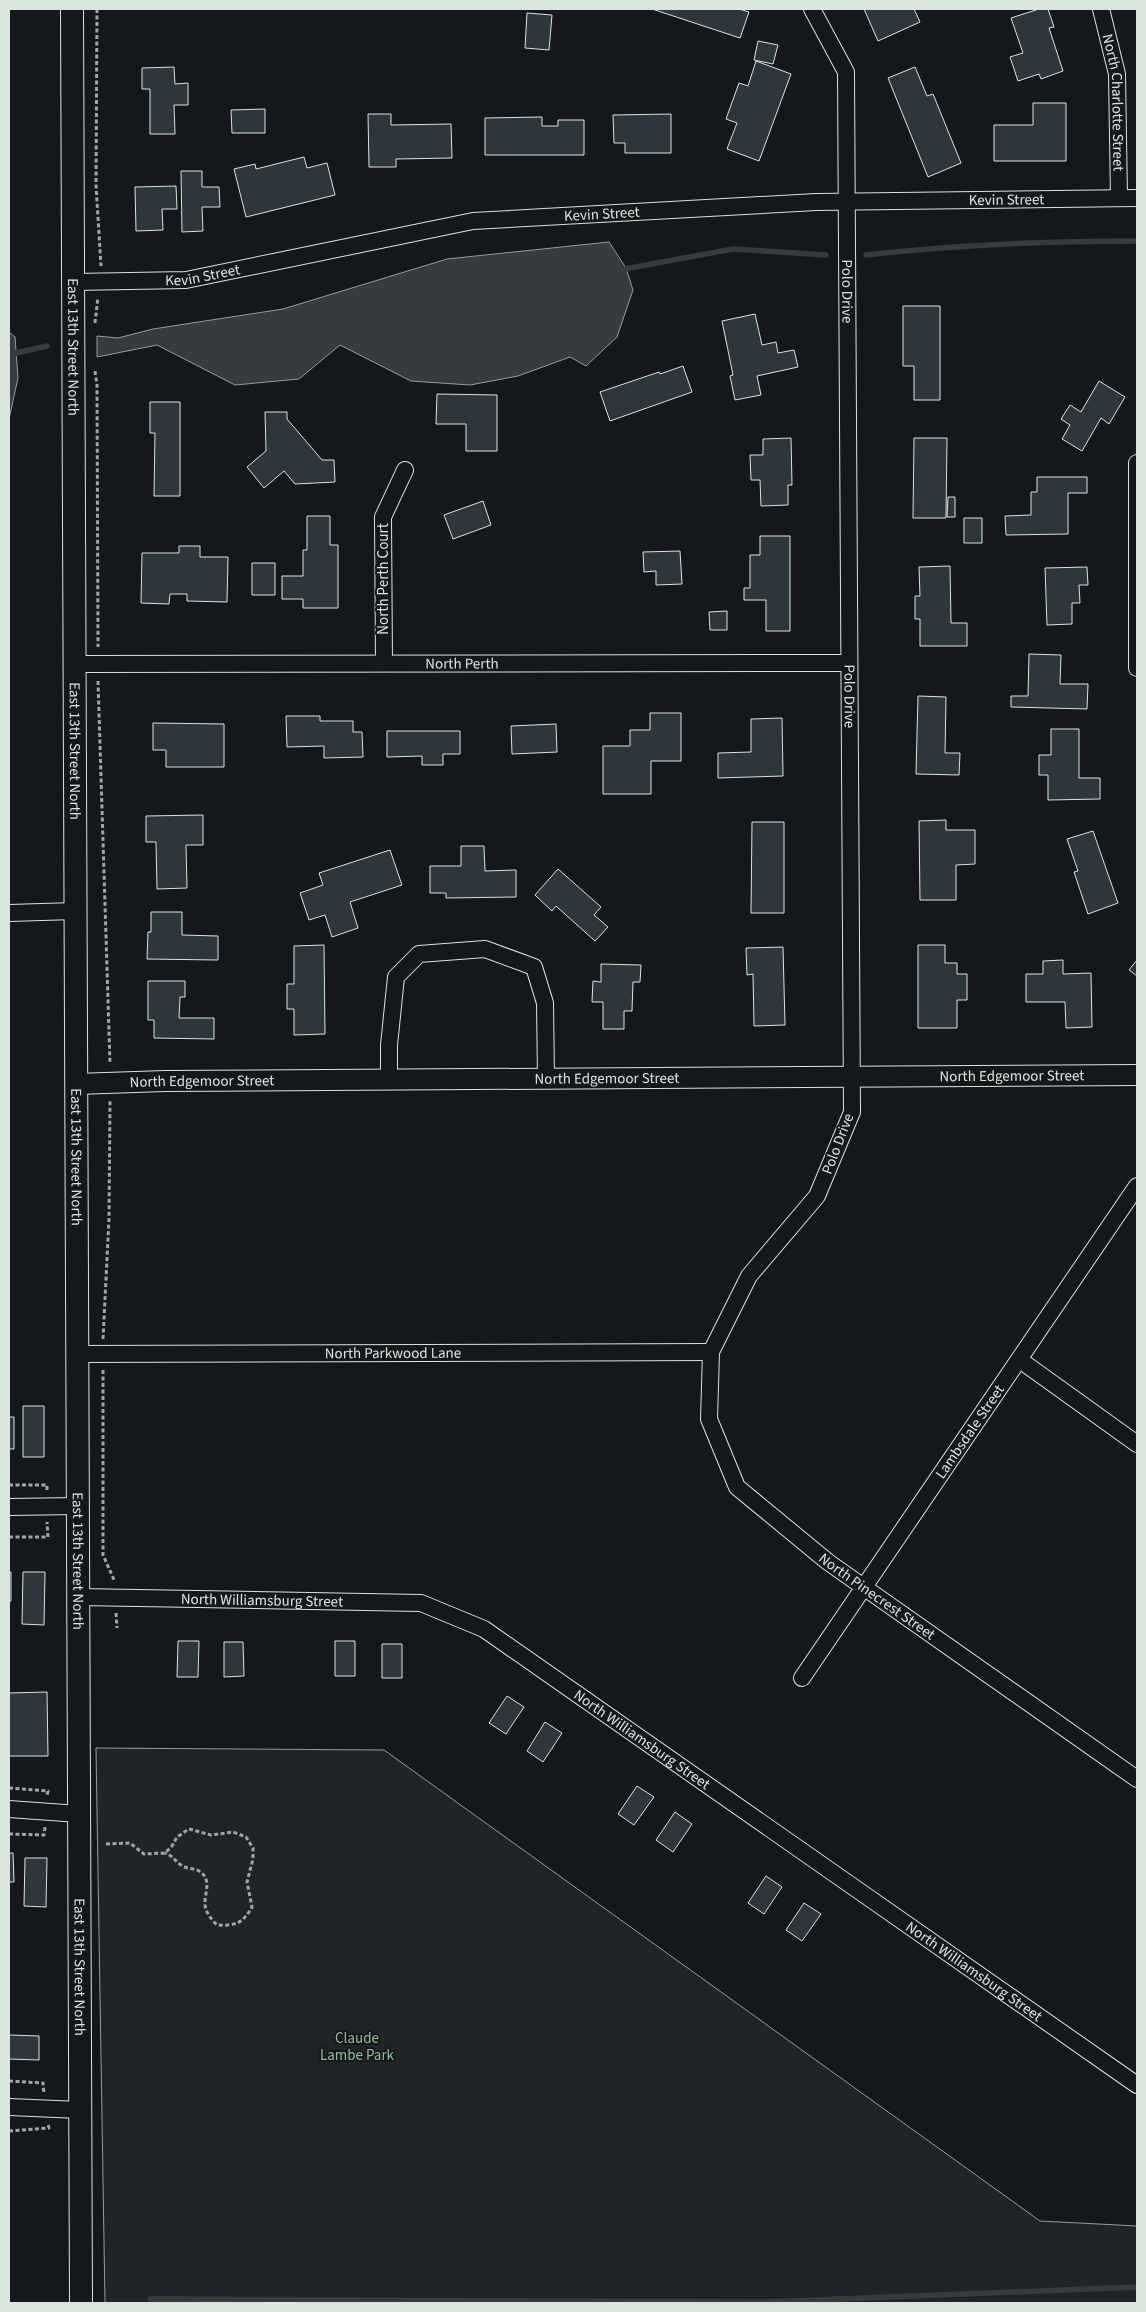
<svg xmlns="http://www.w3.org/2000/svg" width="1146" height="2312" viewBox="0 0 1146 2312" font-family="'Source Sans 3',sans-serif">
<style>
.green{fill:#202428;stroke:#939e99}
.water{fill:#363b3e;stroke:#939e99}
.lines{fill:none;stroke-linecap:round;stroke-linejoin:round}
.stream{stroke:#363b3e;stroke-width:5.5}
.building{fill:#2c363c;stroke:#d8e6dc}
.minor-casing{stroke:#d8e6dc;stroke-width:18}
.tertiary-casing{stroke:#d8e6dc;stroke-width:22}
.secondary-casing{stroke:#d8e6dc;stroke-width:24}
.path{stroke:#9da8a2;stroke-width:3;stroke-dasharray:4 2.5;stroke-linecap:butt}
.minor{stroke:#14181c;stroke-width:16}
.tertiary{stroke:#14181c;stroke-width:20}
.secondary{stroke:#14181c;stroke-width:22}
.labels{text-anchor:middle;dominant-baseline:central;stroke-width:4;stroke-linejoin:round;paint-order:stroke}
.street-label{font-size:15px;fill:#d8e6dc;stroke:#14181c}
.park-label{font-size:15px;fill:#8ac095;stroke:#14181c}
</style>
<rect width="100%" height="100%" fill="#14181c"/>
<!-- green -->
<path class="green" d="M96 1748 384 1750 1040 2221 1137 2226V2303H105Z"/>
<!-- water -->
<path class="water" d="M609 242 626 268 633 290 617 337 586 366 570 357 518 376 470 385 411 381 340 345 299 379 235 385 157 345 97 357V336L118 338 153 329 283 309 447 259Z
M9 332 15 337 18 378 9 419Z"/>
<g class="lines">
<!-- stream -->
<path class="stream" d="M866 255C956 245 1046 241 1137 241
M619 270 733 249 826 255
M9 358 16 353 47 346
M150 2299 766 2302 1137 2287"/>
</g>
<!-- building -->
<path class="building" d="M652 9H739L749 12 740 38Z
M864 9H914L920 22 878 41Z
M1039 9H1048L1054 27 1049 28 1063 71 1041 79 1039 74 1018 81 1010 57 1023 53 1011 18Z
M527 13 552 15 549 50 525 48Z
M758 41 778 45 773 64 754 60Z
M756 61 791 74 759 161 727 149 737 123 726 119 739 83 748 86Z
M174 67 175 84 188 83V105H174L175 134H150V89H142V68Z
M915 67 927 96 933 94 961 163 928 177 888 78Z
M1033 103H1066V161H994V125H1033Z
M265 109V133H232L231 110Z
M368 114H391V125L451 124 452 158 396 159V167H369Z
M671 114V153H625V143H614L613 115Z
M542 117V126H558V120H584V155H485V118Z
M304 157 307 168 327 163 335 195 246 217 234 169 255 164 256 169Z
M181 171H202V187H219L220 207H202L203 231 182 232Z
M176 186 177 209H162L163 230 136 231 135 187Z
M903 306H940V400H914V366H903Z
M755 314 762 345 776 342 778 353 794 350 798 367 757 376 761 395 735 400 730 376 733 375 722 321Z
M683 366 692 392 610 421 600 392 659 372 660 374Z
M1099 381 1125 397 1109 424 1101 418 1082 451 1062 439 1070 425 1061 419 1070 405 1081 412Z
M437 394 497 395V451H466V424H436Z
M150 402H180V496H154L155 433H150Z
M265 412H287V419L322 460H334L335 482 295 484 284 471 264 488 247 467 266 451Z
M791 438 792 485H788V505L761 506 760 480H751L750 455H763V439Z
M914 438H947L946 518H913Z
M1037 477H1087V493H1068V534L1006 535 1005 516 1031 515V492H1037Z
M948 497H955V517H947Z
M483 501 491 525 453 539 444 515Z
M307 516H330V545H338V608H303V599H282V576H303V550H307Z
M964 518H982V543H964Z
M760 536H790V631H766V600H744V588H750V555H760Z
M179 546H200V557H228L227 602 187 601V594H170L169 604 141 603 142 553H179Z
M680 551 682 584 656 585V571L644 572 643 552Z
M252 563H275V595H252Z
M950 566 951 623H967V646H920V619H915V596H920L919 567Z
M1087 567 1088 585H1079L1080 603H1072V624L1047 625 1045 568Z
M727 611V630H710L709 612Z
M1029 654 1061 655 1060 684H1088L1087 709 1011 707V696H1028Z
M918 696 946 697 945 753H960L959 775 916 774Z
M650 713H681V761H651V794H603V746H630V730H650Z
M286 716H320V721H353V732H362L363 757 324 758V746L287 747Z
M782 718 783 776 718 778V753L751 752V719Z
M153 723 224 724V767H166V750H153Z
M556 724 557 752 512 754 511 726Z
M1051 729H1079V778H1100V799L1048 800V775H1039V755H1051Z
M387 731H460V754H443V765H422V756L387 757Z
M203 815V845H186L187 888 157 889 156 842H146V816Z
M946 820V830H975V864L956 865V900H920L919 821Z
M752 822H784V913H751Z
M1093 831 1118 903 1088 914 1074 872 1078 871 1067 839Z
M461 846H484L485 871 516 870V897L446 898V893H430V866H461Z
M390 850 402 885 350 902 358 928 332 937 325 915 309 920 300 893 323 885 319 873Z
M558 869 601 907 594 915 608 927 595 941 556 906 552 911 535 895Z
M151 912H182V935L218 936V960L147 959 148 932H151Z
M324 945 325 1034 294 1035V1009H287V984H294V946Z
M918 945H945V963H957V974H967V1000H957V1028H918Z
M783 947 785 1025 754 1026 753 974 747 975 746 948Z
M1063 960V974L1091 973 1092 1027 1066 1028 1065 1002H1026V974H1043V961Z
M1137 960V976L1129 970Z
M601 964 641 965 640 982H633L632 1011H624V1029H603V1002H592L593 981 601 982Z
M148 981H185V997H180L179 1018H214V1039L154 1038V1020H148Z
M23 1406H44V1457H23Z
M9 1417H14V1449H9Z
M9 1572H11V1601H9Z
M23 1572H45L44 1625 22 1624Z
M178 1641H199L198 1677H177Z
M335 1641H355V1676H335Z
M224 1642H243L244 1676 224 1677Z
M382 1644H402V1678H382Z
M47 1692 48 1756H9V1693Z
M507 1696 524 1707 506 1734 489 1723Z
M545 1722 562 1733 543 1762 527 1751Z
M637 1786 654 1797 634 1825 618 1814Z
M675 1812 692 1824 673 1852 656 1840Z
M9 1853H13L14 1882H9Z
M25 1858H47L46 1907 24 1906Z
M766 1876 782 1887 764 1914 748 1903Z
M804 1903 821 1914 802 1941 786 1930Z
M9 2035 39 2036V2060L9 2059Z"/>
<g class="lines">
<defs>
<g id="minor">
<path id="s1" d="M812 9 846 72 852 1112 817 1196 749 1276 711 1352 709 1419 737 1487 828 1562 1137 1779"/>
<path id="s2" d="M1101 9 1117 74 1119 198"/>
<path id="s3" d="M73 282 186 280 473 221 816 202 1137 198"/>
<path d="M1137 463V668"/>
<path d="M384 663 383 517 405 470"/>
<path id="s4" d="M74 664 849 663"/>
<path d="M9 913 75 911"/>
<path d="M389 1080V1045L396 977 419 954 485 949 534 967 545 1003 546 1079"/>
<path id="s5" d="M77 1354 711 1352"/>
<path d="M1020 1360 1137 1444"/>
<path d="M9 1507 77 1506"/>
<path id="s6" d="M78 1597 421 1603 484 1629 1137 2085"/>
<path id="s7" d="M802 1678 1137 1186"/>
<path d="M9 1809 79 1814"/>
<path d="M9 2107 80 2110"/>
</g>
<g id="tertiary">
<path id="s8" d="M76 1084 165 1081 1137 1075"/>
</g>
<g id="secondary">
<path id="s9" d="M72 9 81 2303"/>
</g>
</defs>
<!-- minor casing -->
<use href="#minor" class="minor-casing"/>
<!-- tertiary casing -->
<use href="#tertiary" class="tertiary-casing"/>
<!-- secondary casing -->
<use href="#secondary" class="secondary-casing"/>
<!-- path -->
<path class="path" d="M97 9 96 185 101 266
M95 323 98 297
M95 371 97 385 98 647
M98 681 110 1064
M103 1339 109 1219 110 1101
M103 1370V1555L115 1582
M9 1485H47V1491
M9 1537H48L47 1522
M116 1613 117 1628
M9 1788 48 1791 47 1796
M9 1834 44 1835 45 1827
M106 1844 130 1843 144 1854 165 1853 172 1846 177 1837 189 1829 211 1835 233 1832 246 1837 253 1848V1859L247 1882 252 1907C243 1923 236 1926 217 1925 211 1919 206 1913 205 1905 204 1893 213 1880 199 1871 194 1868 186 1869 181 1865 174 1860 173 1856 165 1853
M9 2081 43 2083 44 2093
M9 2131 49 2128 48 2124"/>
<!-- minor -->
<use href="#minor" class="minor"/>
<!-- tertiary -->
<use href="#tertiary" class="tertiary"/>
<!-- secondary -->
<use href="#secondary" class="secondary"/>
</g>
<g class="labels">
<!-- street labels -->
<g class="street-label">
<text stroke="none"><textPath href="#s2" startOffset="95">North Charlotte Street</textPath></text>
<text stroke="none"><textPath href="#s3" startOffset="940">Kevin Street</textPath></text>
<text stroke="none"><textPath href="#s3" startOffset="535">Kevin Street</textPath></text>
<text stroke="none"><textPath href="#s3" startOffset="130">Kevin Street</textPath></text>
<text stroke="none"><textPath href="#s1" startOffset="291">Polo Drive</textPath></text>
<text stroke="none"><textPath href="#s9" startOffset="338">East 13th Street North</textPath></text>
<text transform="translate(383 579) rotate(-90)">North Perth Court</text>
<text stroke="none"><textPath href="#s4" startOffset="388">North Perth</textPath></text>
<text stroke="none"><textPath href="#s1" startOffset="696">Polo Drive</textPath></text>
<text stroke="none"><textPath href="#s9" startOffset="742">East 13th Street North</textPath></text>
<text stroke="none"><textPath href="#s8" startOffset="936">North Edgemoor Street</textPath></text>
<text stroke="none"><textPath href="#s8" startOffset="531">North Edgemoor Street</textPath></text>
<text stroke="none"><textPath href="#s8" startOffset="126">North Edgemoor Street</textPath></text>
<text transform="translate(838 1144) rotate(-69)">Polo Drive</text>
<text stroke="none"><textPath href="#s9" startOffset="1148">East 13th Street North</textPath></text>
<text stroke="none"><textPath href="#s5" startOffset="316">North Parkwood Lane</textPath></text>
<text stroke="none"><textPath href="#s7" startOffset="298">Lambsdale Street</textPath></text>
<text stroke="none"><textPath href="#s9" startOffset="1552">East 13th Street North</textPath></text>
<text stroke="none"><textPath href="#s1" startOffset="1711">North Pinecrest Street</textPath></text>
<text stroke="none"><textPath href="#s6" startOffset="184">North Williamsburg Street</textPath></text>
<text stroke="none"><textPath href="#s6" startOffset="604">North Williamsburg Street</textPath></text>
<text stroke="none"><textPath href="#s9" startOffset="1958">East 13th Street North</textPath></text>
<text stroke="none"><textPath href="#s6" startOffset="1009">North Williamsburg Street</textPath></text>
</g>
<!-- park labels -->
<g class="park-label">
<text x="357" y="2038">Claude<tspan x="357" dy="17">Lambe Park</tspan></text>
</g>
</g>
<!-- border -->
<rect width="1146" height="2312" fill="none" stroke="#d8e6dc" stroke-width="20"/>
</svg>
